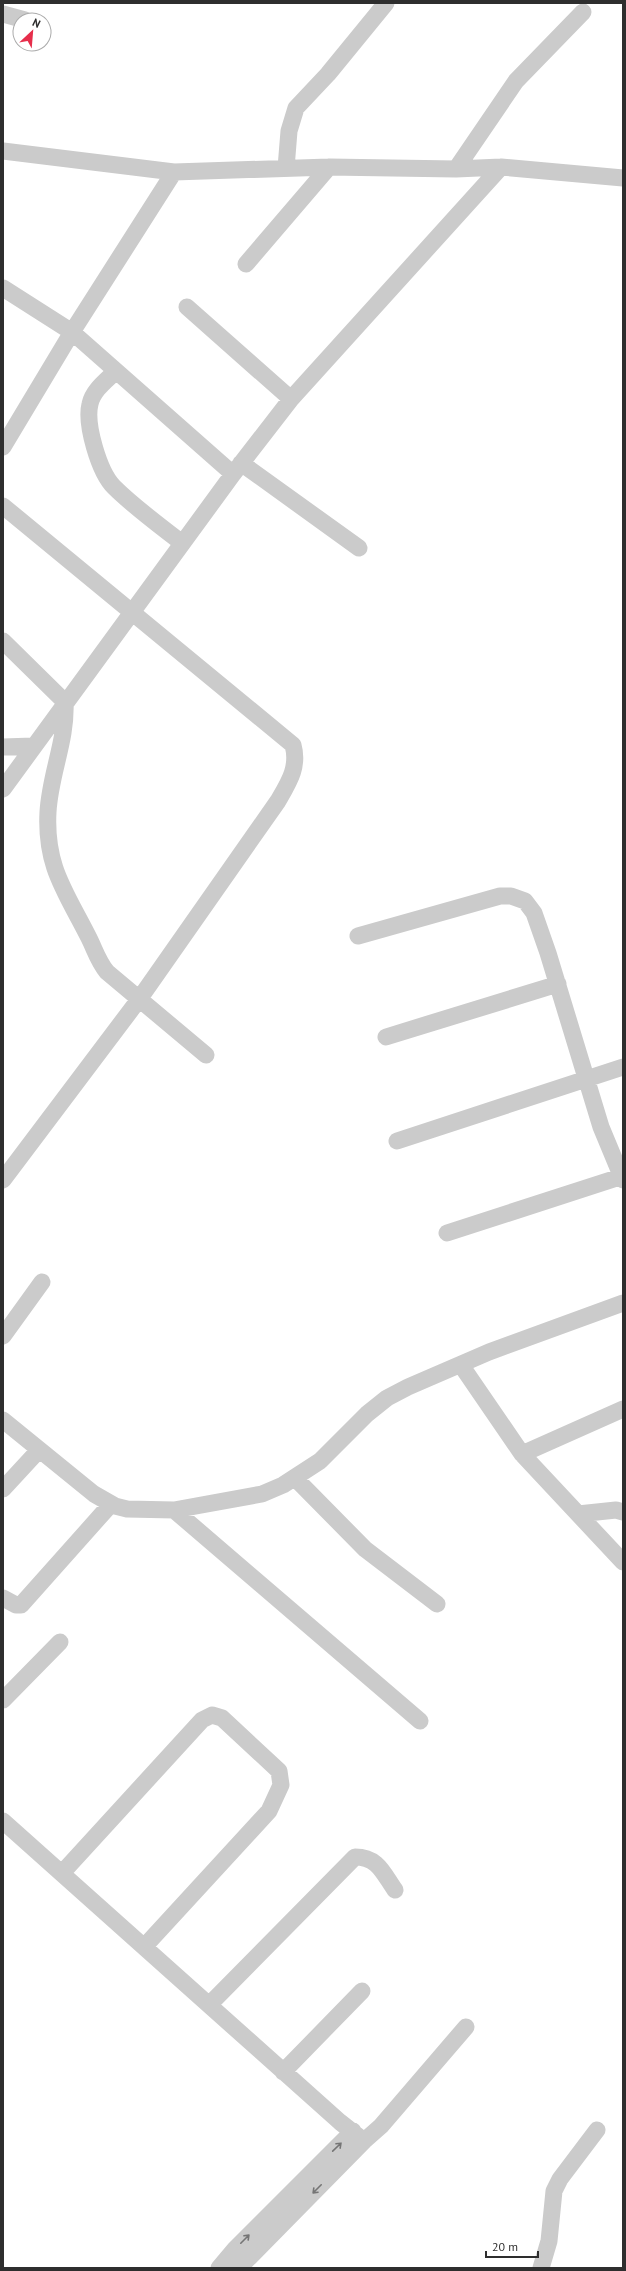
<svg xmlns="http://www.w3.org/2000/svg" width="626" height="2271" viewBox="0 0 626 2271" font-family="'PT Sans',sans-serif">
<style>
.lines{fill:none;stroke-linecap:round;stroke-linejoin:round}
.minor{stroke:#cbcbcb;stroke-width:17}
.oneway{stroke:#757575}
</style>
<rect width="100%" height="100%" fill="#fff"/>
<g class="lines">
<!-- minor -->
<path class="minor" d="M3 14 25 20
M3 151 174 172 329 167 456 169 501 167 623 178
M286 168 289 131 296 108 328 74 386 3
M456 169 516 81 583 12
M246 264 329 167
M3 288 72 332 233 474
M187 307 291 399
M116 371C107 380 93 390 90 404 85 424 99 472 114 487 134 507 159 525 182 543
M3 447 72 332 174 172
M241 463 359 548
M3 506 293 745C299 767 289 782 278 801L140 998 3 1180
M3 641 65 702C67 740 50 774 48 812 45 867 66 892 89 938 95 950 98 961 107 972L206 1055
M3 747 33 746
M3 789 233 474 291 399 501 167
M358 936 500 896H511L525 901 534 913 548 953 601 1127 623 1180
M386 1037 558 984
M397 1141 623 1067
M447 1233 623 1176
M3 1336 42 1282
M461 1365 522 1454 623 1562
M3 1420 94 1494 115 1506 127 1509 174 1510 262 1494 283 1485 320 1461 367 1414 387 1398 408 1387 489 1352 623 1303
M522 1454 623 1409
M295 1478 365 1549 437 1604
M3 1489 39 1450
M174 1510 420 1721
M578 1514 616 1510 623 1512
M3 1598 16 1605H21L111 1504
M3 1700 60 1642
M3 1821 340 2122 364 2141 381 2126 466 2027
M62 1873 202 1720 212 1715 222 1718 279 1771 281 1785 269 1811 144 1947
M209 2005 355 1857C378 1857 383 1873 395 1890
M283 2072 362 1991
M219 2268 235 2249 353 2131
M239 2268 364 2141
M541 2268 549 2241 554 2191 560 2179 597 2130"/>
</g>
<!-- one-way arrows -->
<defs><path id="oneway-shaft" d="M-6 0H5M1.5-3L5.5 0L1.5 3" fill="none" stroke-width="1.6" stroke-linecap="round" stroke-linejoin="round"/></defs>
<g class="oneway">
<use href="#oneway-shaft" transform="translate(337 2147) rotate(-44)"/>
<use href="#oneway-shaft" transform="translate(317 2189) rotate(135)"/>
<use href="#oneway-shaft" transform="translate(245 2239) rotate(-45)"/>
</g>
<!-- border -->
<rect width="626" height="2271" fill="none" stroke="#2e2e2e" stroke-width="8"/>
<!-- north arrow -->
<g transform="translate(32 32) rotate(26)"><circle r="19" fill="#ffffff" stroke="#ababab"/>
<path d="M0-3L7 15L0 10L-7 15Z" fill="#e62e4b"/>
<text y="-6" font-size="11" font-weight="bold" text-anchor="middle" fill="#2e2e2e">N</text>
</g>
<!-- scale -->
<path d="M486 2251v6h52v-6" fill="none" stroke="#2e2e2e" stroke-width="2"/>
<text x="492" y="2251" font-size="12" fill="#2e2e2e" stroke="#ffffff" stroke-width="3" paint-order="stroke">20 m</text>
</svg>
